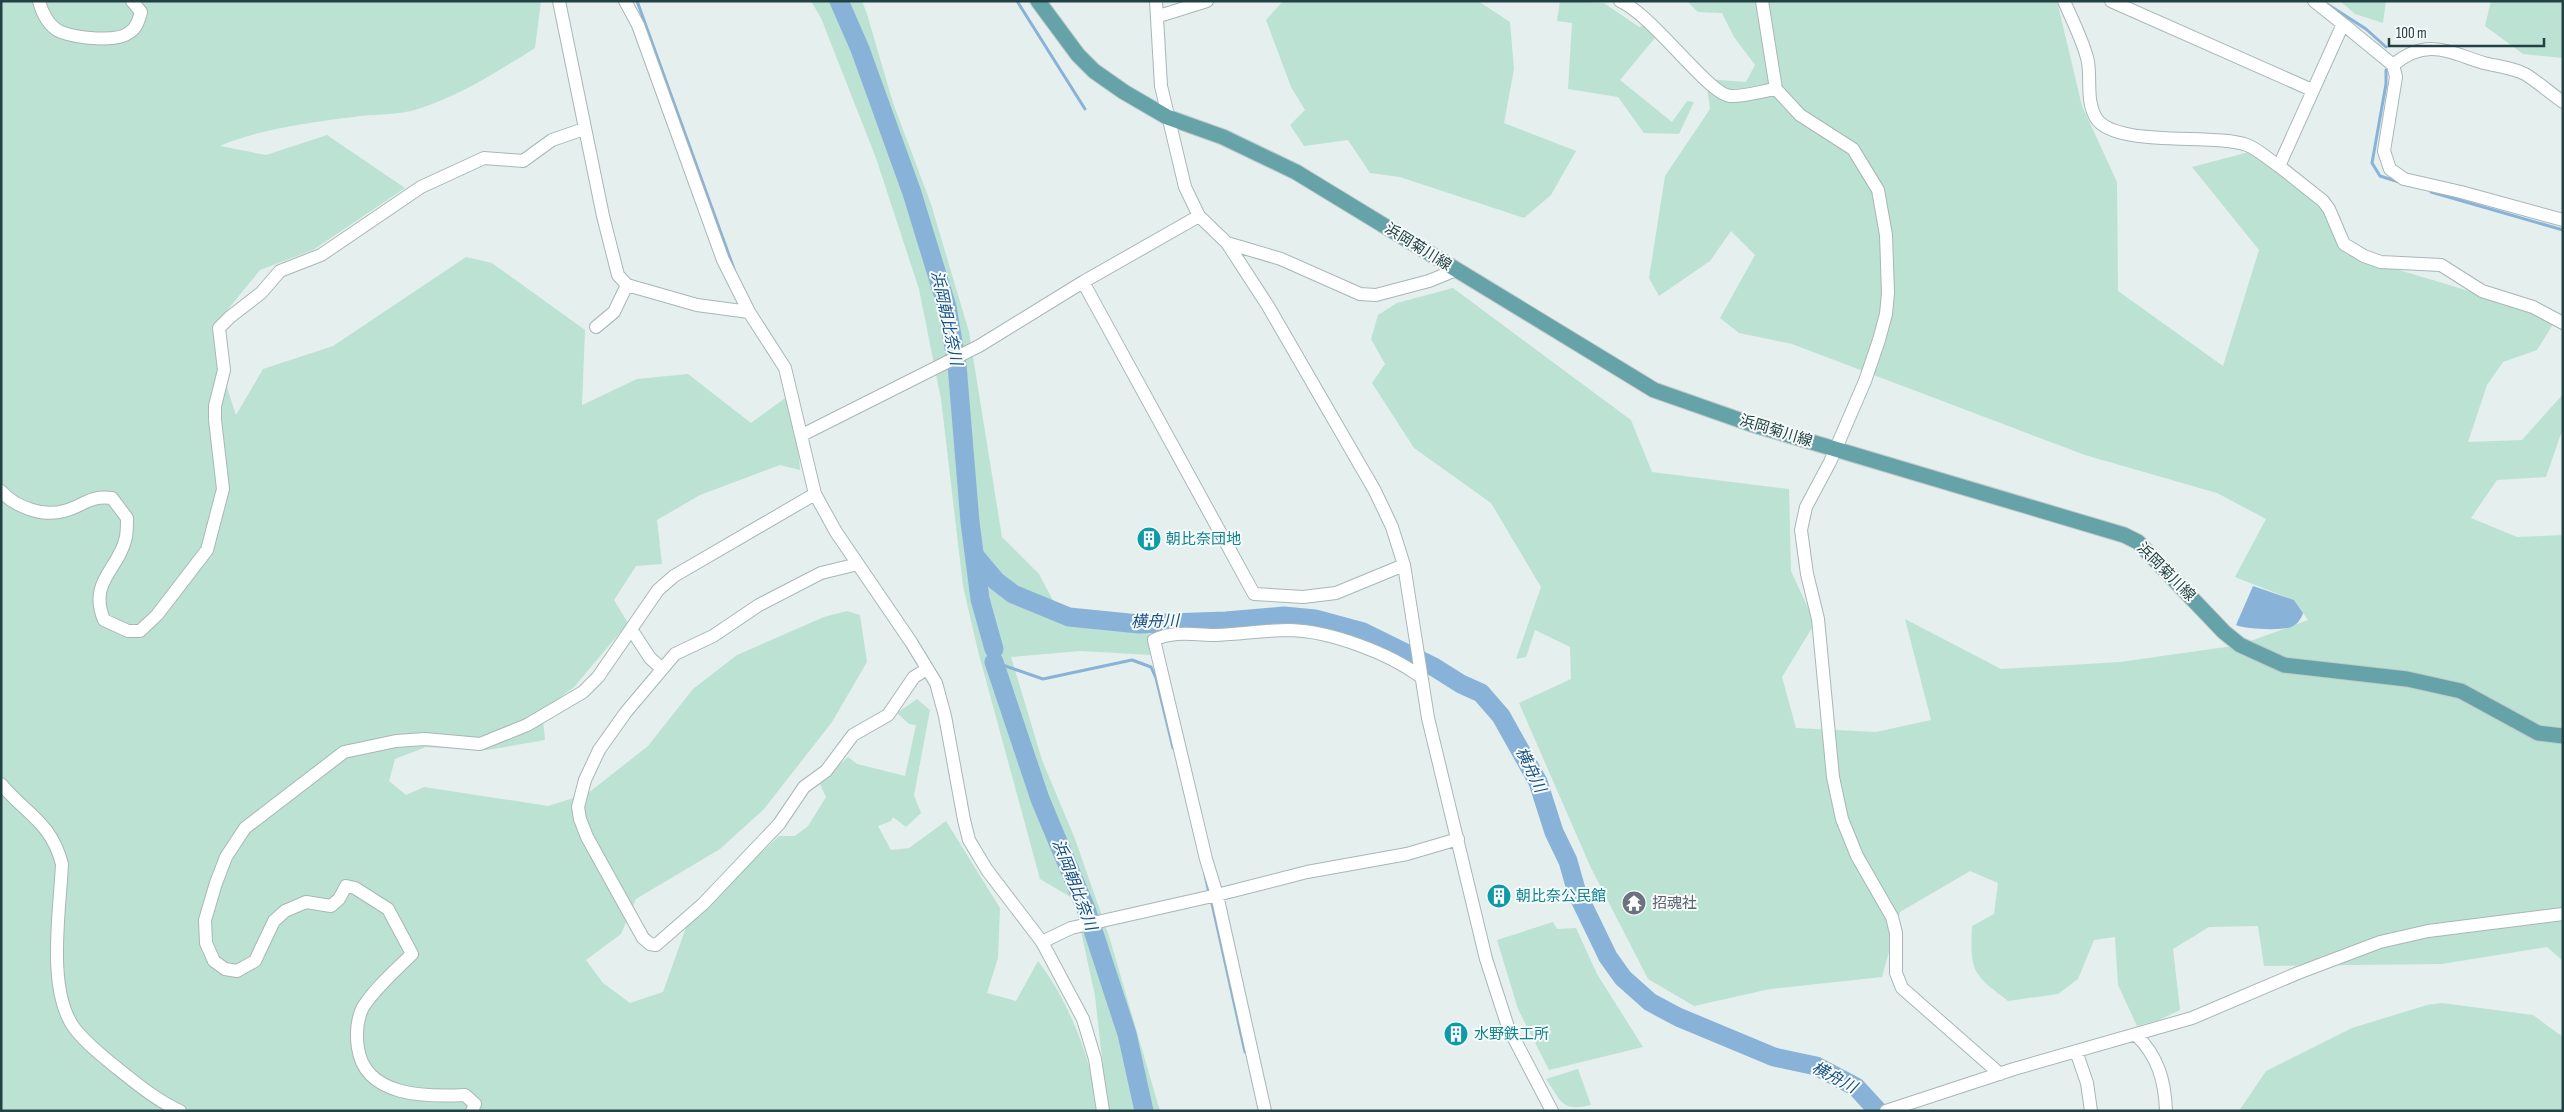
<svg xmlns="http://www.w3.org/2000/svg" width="2564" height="1112" viewBox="0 0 2564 1112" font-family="'Sofia Sans Condensed','Noto Sans JP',sans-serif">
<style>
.green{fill:#bce2d3}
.water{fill:#89b2d8}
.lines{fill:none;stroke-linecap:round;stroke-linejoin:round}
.stream{stroke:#89b2d8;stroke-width:3}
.river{stroke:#89b2d8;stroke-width:19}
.minor-casing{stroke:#a7b7b7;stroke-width:14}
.major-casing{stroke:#c1caca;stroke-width:17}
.minor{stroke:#fff;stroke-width:12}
.major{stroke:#66a3a8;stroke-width:15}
.labels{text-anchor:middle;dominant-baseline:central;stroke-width:4;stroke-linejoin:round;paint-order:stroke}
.street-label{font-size:15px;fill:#224143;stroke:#f6fbfa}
.culture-label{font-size:15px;fill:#0d838f;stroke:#f6fbfa;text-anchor:start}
.worship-label{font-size:15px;fill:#5b616d;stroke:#f6fbfa;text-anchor:start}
.water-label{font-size:16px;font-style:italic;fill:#164e85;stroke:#f6fbfa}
</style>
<rect width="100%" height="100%" fill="#e5efee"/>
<!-- green -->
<path class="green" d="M1 1H541L535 48C498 71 460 96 418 109 400 115 379 114 361 116 320 121 257 129 220 146L266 155 327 135 405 188 313 250 260 270 224 314 219 363 236 415 263 369 333 346 466 257 492 263 585 330 582 405 637 379 688 374 751 423 788 396 797 433 800 470 780 465 700 495 657 520 662 564 636 566 614 600 628 623 574 687 542 711 545 740 488 750 426 747 395 759 389 781 406 795 424 787 548 806 587 794 648 746 693 689 737 655 824 617 847 611 860 615 867 662 832 722 764 809 720 849 636 899 621 934 586 960 603 983 630 1003 663 992 689 919 734 879 779 836H795L808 826 826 797 819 782 848 757 857 764 905 776 916 725 909 724 897 713 917 699 930 710 914 795 921 813 906 827 893 817 891 821 878 826 891 850 909 848 946 821 1000 908 998 958 987 993 1016 1001 1038 961C1062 992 1079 1031 1090 1069 1095 1082 1095 1097 1097 1111H1Z
M811 1H862L867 14 893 103 931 204 969 332 1002 537 1039 574 1058 610 1148 629 1151 655 1081 651 1011 657 1042 760 1075 839 1109 936 1160 1111H1108L1095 996 1074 899 1040 879 978 651 963 586 941 399 919 289 876 158 821 18Z
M1283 1H1478L1510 22 1514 69 1504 123 1576 151 1551 195 1524 218 1400 177 1370 173 1348 140 1304 146 1290 125 1305 110 1291 87 1266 20Z
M1560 1 1604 3 1639 27 1650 23 1659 33 1620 80 1672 122 1687 101 1694 102 1679 134 1644 133 1618 97 1568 89 1572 23 1557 21Z
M1687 1H2057L2082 106 2117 182 2118 291 2223 366 2259 250 2192 167 2249 152 2292 182 2325 213 2346 254 2512 304 2555 321 2537 350 2503 362 2487 385 2468 442 2522 440 2563 394V428L2546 477 2497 480 2471 518 2517 537 2563 535V961L2547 947 2442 964 2264 966 2258 926 2209 927 2173 949 2180 1010 2159 1020 2137 1026 2118 985 2115 937 2094 940 2078 979 2058 994 2008 1001C1972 974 1970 971 1972 926L1994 914 1998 883 1970 871 1900 912 1882 977 1770 989 1694 1006 1648 979 1591 868 1519 703 1571 679 1570 647 1535 630 1526 657 1516 659 1541 587 1491 503 1414 448 1372 383 1385 364 1371 339 1378 315 1397 303 1453 288 1631 420 1652 472 1789 489 1791 571 1815 623 1782 677 1796 728 1876 732 1931 720 1905 619 2001 669 2120 662 2240 645 2308 620 2294 600 2235 577 2266 519 2217 493 2085 455 1792 344 1739 333 1720 318 1755 255 1731 231 1710 261 1659 296 1649 278 1665 176 1710 109 1706 79 1746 82 1755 65 1734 37 1722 13 1698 12Z
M2340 1H2386L2383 23 2355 14Z
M2491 1H2563V58L2523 54 2485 26Z
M1553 922 1557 929 1576 928 1597 974 1643 1047 1549 1070 1518 1009 1497 940Z
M2442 1003 2533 1015 2563 1037V1111H2239L2266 1071 2352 1028 2427 1005Z
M1578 1069 1591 1105C1561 1112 1562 1102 1546 1079Z"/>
<!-- water -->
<path class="water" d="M2253 586 2294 600 2303 613C2301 619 2297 625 2291 627 2281 631 2245 629 2236 625Z"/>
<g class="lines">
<!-- stream -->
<path class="stream" d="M637 1 734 269
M1017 1 1085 109
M2324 2 2366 29 2386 47
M2386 70V84L2372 163 2380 176 2399 182
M2431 192 2563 230
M994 649V662L1043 679 1132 660 1151 667 1156 678 1173 748
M1205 875 1209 893
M1211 899 1245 1052"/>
<!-- river -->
<path class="river" d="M839 1 860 49 912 193 947 307 957 365 970 522 980 599 994 649
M976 557 996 581 1013 594 1069 617 1139 624 1226 621 1284 616 1315 619 1363 632 1434 667 1461 684 1481 693 1501 716 1538 782 1554 832 1568 861 1577 893 1608 957 1623 978 1650 1002 1678 1017 1774 1057 1816 1066 1856 1087 1878 1111
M994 662 1040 799 1086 909 1127 1034 1144 1111"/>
<defs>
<path id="minor" d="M39 1C42 13 49 27 61 32 77 38 117 43 130 32 137 28 139 19 141 12L132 1
M559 1 603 216 618 275 627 285 697 305 749 312
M625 1 638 25 723 260 749 312 785 368 815 494 836 532 911 642 936 683 945 716 964 820 969 840 987 870 1042 942 1083 1019 1095 1059 1103 1111
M1156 1 1161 86 1185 187 1199 216 1227 243 1268 306 1375 491 1392 527 1404 565 1428 718 1486 959 1508 1027 1552 1111
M1620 1C1653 15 1708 94 1730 96 1744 97 1762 91 1776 89
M1762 1 1776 89 1800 115 1853 149 1878 190 1886 235 1888 293 1886 314 1879 340 1865 381 1830 462 1806 507 1801 530 1807 574 1818 619 1833 777 1842 819 1857 856 1892 917 1896 933V973L1902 988 2000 1074
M2064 1C2072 20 2084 42 2088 62 2091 81 2086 101 2096 118 2115 148 2214 133 2247 145 2258 149 2269 160 2279 166
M2111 1 2312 90
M2314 1 2343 24
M1159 16 1207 1
M2393 65C2427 37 2448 52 2484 63 2496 66 2513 68 2525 74 2538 82 2550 93 2563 102
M2563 220 2461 192 2404 179 2390 169 2384 151 2396 77 2393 65 2343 24 2279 166 2323 201 2329 209 2344 244 2364 256 2381 262 2441 265 2482 291 2533 307 2563 323
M1227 243 1281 259 1360 294 1376 295 1429 281 1456 270
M1083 282 1254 594 1303 597 1336 593 1404 565
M596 327 614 312 627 285
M802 435 979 346 1083 282 1199 216
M1 491C15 507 43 517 64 511 84 506 89 495 112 498L127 518C127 524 127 531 126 537 119 570 88 581 104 620L128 631H140L157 615 207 550 223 489 215 420V406L224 370 219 328 230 317 261 293 280 271 321 255 421 187 484 158 523 161 552 140 584 129
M858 564 821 573 759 605 713 636 675 654 626 712 599 750 585 780 578 807 580 819 587 837 643 938 650 944 656 945 703 904 779 824 804 787 826 771 853 735 888 715 914 677 927 669
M631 629 650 658 661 668
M1 784C27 815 51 822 62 864 60 910 46 991 75 1029 87 1044 102 1056 117 1068 137 1084 156 1100 180 1111
M1042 942 1071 928 1217 895 1307 872 1407 854 1458 839
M2136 1035C2158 1056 2165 1081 2166 1111
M2076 1051 2087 1083 2091 1111
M472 1111 475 1104 465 1095C426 1097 365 1097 358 1048 356 1035 357 1019 363 1007 376 987 395 971 412 954L388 909 355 888 346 886 339 899 331 906 306 902 285 911 274 921 255 961 237 971 225 969 214 961 206 943 205 920 216 883 226 857 245 828 344 752 396 741 425 739 480 744 527 725 583 692 598 677 658 590 674 576 815 494
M1265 1111 1217 895 1206 859 1154 640C1173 630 1197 635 1217 635 1241 634 1266 630 1290 630 1330 631 1389 653 1421 677
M1886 1111 2014 1069 2192 1018 2298 973 2380 942 2428 931 2563 914"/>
<path id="major" d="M1038 1 1078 55 1094 71 1124 92 1167 117 1223 137 1296 172 1654 390 1751 424 2124 535 2138 542 2224 632 2240 645 2284 665 2407 679 2461 691 2538 733 2563 736"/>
</defs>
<!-- minor casing -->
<use href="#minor" class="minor-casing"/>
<!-- major casing -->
<use href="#major" class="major-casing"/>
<!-- minor -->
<use href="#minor" class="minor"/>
<!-- major -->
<use href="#major" class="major"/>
</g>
<!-- icons -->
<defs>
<symbol id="building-disc" viewBox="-11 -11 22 22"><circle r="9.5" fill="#0f9aa8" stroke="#f6fbfa"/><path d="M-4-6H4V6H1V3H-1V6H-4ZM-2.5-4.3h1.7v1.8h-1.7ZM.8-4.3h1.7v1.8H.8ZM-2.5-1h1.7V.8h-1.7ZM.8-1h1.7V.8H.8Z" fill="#fff"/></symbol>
<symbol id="temple-disc" viewBox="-11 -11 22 22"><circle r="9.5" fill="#6b7280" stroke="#f6fbfa"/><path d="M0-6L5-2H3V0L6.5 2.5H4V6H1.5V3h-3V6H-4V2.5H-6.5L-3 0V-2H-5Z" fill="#fff"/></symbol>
</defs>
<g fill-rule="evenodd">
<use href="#building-disc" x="1135" y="525" width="28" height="28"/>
<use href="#building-disc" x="1485" y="882" width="28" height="28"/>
<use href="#temple-disc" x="1620" y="889" width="28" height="28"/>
<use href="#building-disc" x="1442" y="1020" width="28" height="28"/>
</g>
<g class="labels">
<!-- street labels -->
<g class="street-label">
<text transform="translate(1418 247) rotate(32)">浜岡菊川線</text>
<text transform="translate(1776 431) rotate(17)">浜岡菊川線</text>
<text transform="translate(2166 572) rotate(45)">浜岡菊川線</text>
</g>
<!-- culture labels -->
<g class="culture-label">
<text x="1166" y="539">朝比奈団地</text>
<text x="1516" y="896">朝比奈公民館</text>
<text x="1474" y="1034">水野鉄工所</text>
</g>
<!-- worship labels -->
<g class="worship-label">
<text x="1652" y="903">招魂社</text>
</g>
<!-- water labels -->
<g class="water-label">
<text transform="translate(946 318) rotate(78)">浜岡朝比奈川</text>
<text transform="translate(1155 622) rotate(-1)">横舟川</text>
<text transform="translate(1530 770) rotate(64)">横舟川</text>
<text transform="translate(1074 885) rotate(69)">浜岡朝比奈川</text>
<text transform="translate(1834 1078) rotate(28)">横舟川</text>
</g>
</g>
<!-- border -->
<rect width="2564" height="1112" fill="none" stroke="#224143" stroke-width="5"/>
<!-- scale -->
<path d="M2389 38v8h155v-8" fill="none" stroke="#224143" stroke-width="2.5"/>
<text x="2396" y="38" font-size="15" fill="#224143" stroke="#f6fbfa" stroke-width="4" paint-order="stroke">100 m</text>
</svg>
